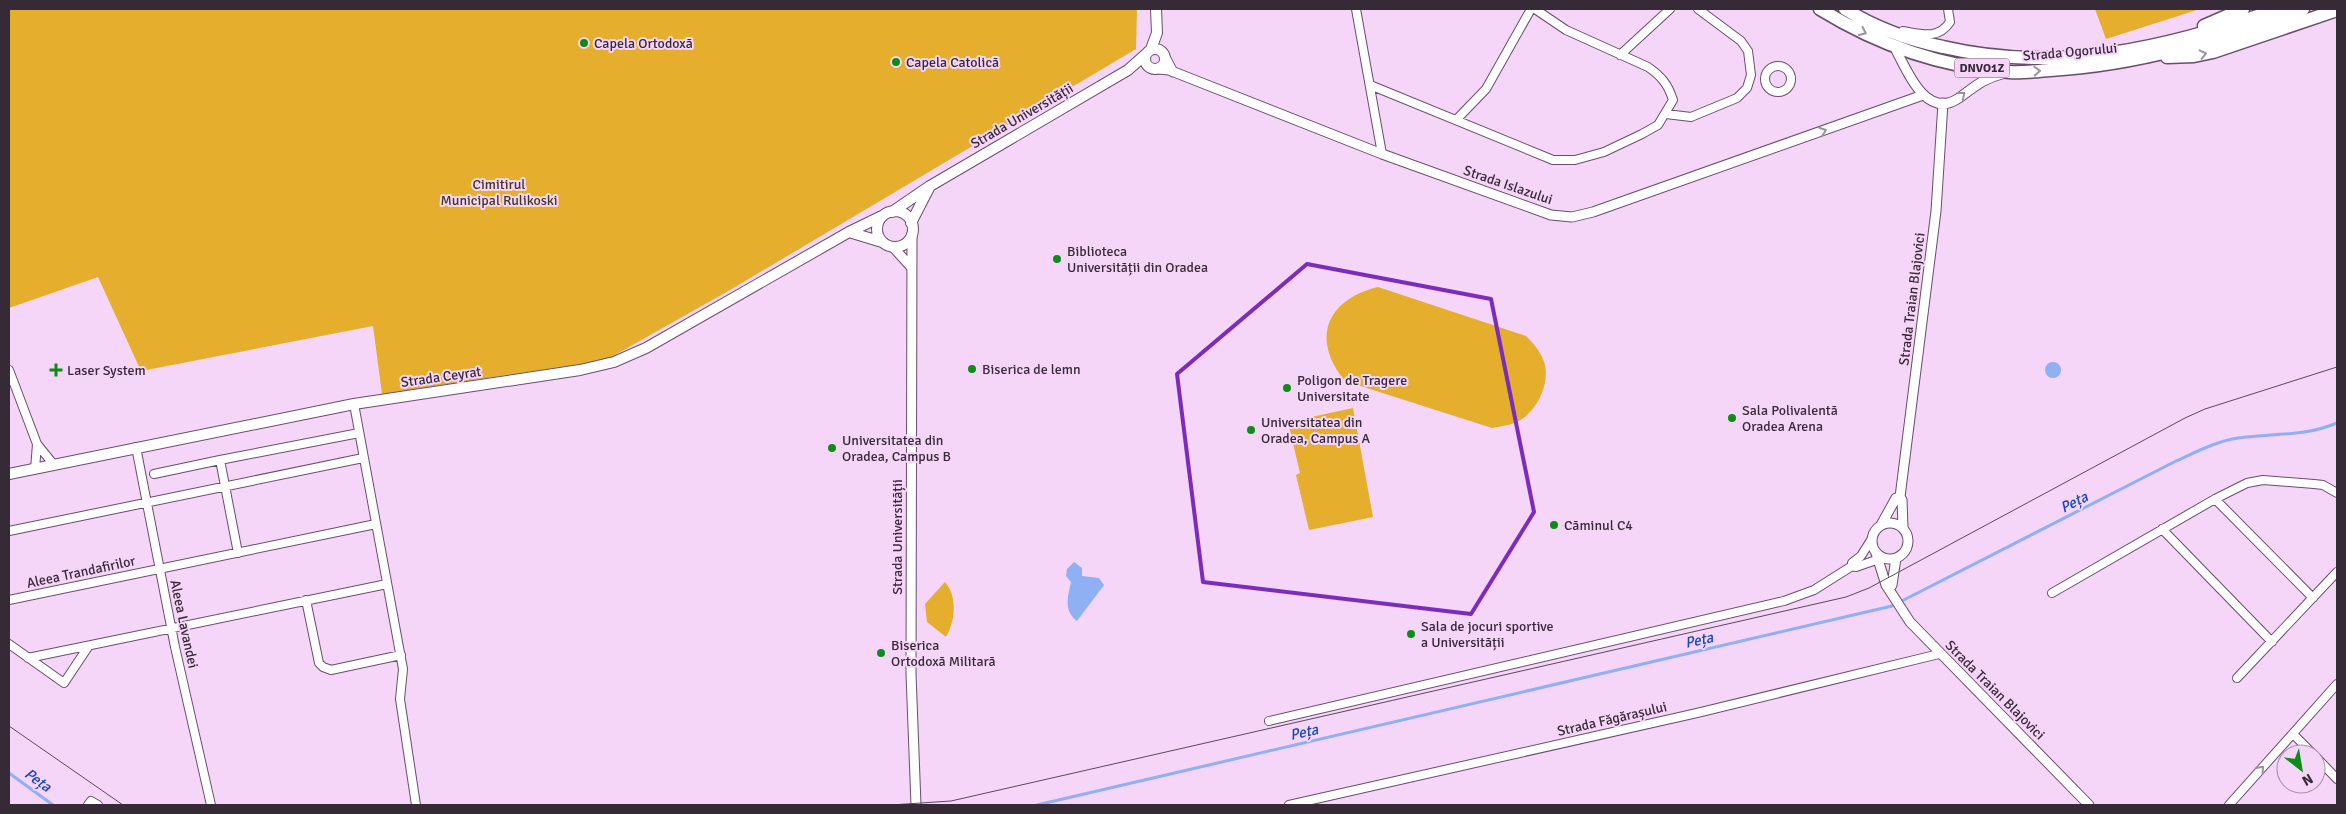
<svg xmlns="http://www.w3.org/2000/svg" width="2346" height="814" viewBox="0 0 2346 814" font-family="Signika,sans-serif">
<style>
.green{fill:#e5ae2d}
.water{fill:#8fb0f2}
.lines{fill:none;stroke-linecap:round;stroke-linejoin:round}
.stream{stroke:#8fb0f2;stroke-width:3}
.minor-casing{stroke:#694e6c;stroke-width:10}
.tertiary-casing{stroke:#694e6c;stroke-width:11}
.secondary-casing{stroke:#694e6c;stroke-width:12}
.trunk-casing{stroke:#694e6c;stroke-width:15}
.minor{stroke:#fff;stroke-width:8}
.tertiary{stroke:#fff;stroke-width:9}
.secondary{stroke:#fff;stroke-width:10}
.trunk{stroke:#fff;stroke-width:12}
.tram{stroke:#5a4a5c;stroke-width:1}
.oneway{stroke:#9a949b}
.marked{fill:none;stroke:#7b2cbf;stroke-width:4;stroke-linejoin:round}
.poi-dot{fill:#0d8c17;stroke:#f5d5f8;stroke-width:2}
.labels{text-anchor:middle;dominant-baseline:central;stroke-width:4;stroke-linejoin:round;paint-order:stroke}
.shield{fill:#f5d5f8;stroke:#6f5d71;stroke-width:1}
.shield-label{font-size:12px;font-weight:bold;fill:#362a37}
.poi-label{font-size:14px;fill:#362a37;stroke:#f5d5f8;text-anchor:start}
.street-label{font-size:14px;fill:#362a37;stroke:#f5d5f8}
.park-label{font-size:14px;fill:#423720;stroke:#f5d5f8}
.water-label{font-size:15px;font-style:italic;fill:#1246c1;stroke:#f5d5f8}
</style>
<rect width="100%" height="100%" fill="#f5d5f8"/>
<!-- green -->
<path class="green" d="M9 9H1137L1136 49 730 290 606 360 382 394 373 326 141 371 98 277 9 308Z
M2095 9H2200L2106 39Z
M1378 287 1526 336C1534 344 1542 353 1545 365 1549 384 1538 408 1522 419 1513 425 1503 426 1492 428L1345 381C1310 339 1327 299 1378 287Z
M1353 408 1373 517 1309 530 1296 475 1300 473 1288 422Z
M945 582C958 597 955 621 946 637L927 622 925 604Z"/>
<!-- water -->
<path class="water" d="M2045 370a8 8 0 1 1 16 0a8 8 0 1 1-16 0Z
M1074 562 1082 568V576L1099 578 1104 585 1077 621C1063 610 1068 597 1071 582L1066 576 1067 569Z"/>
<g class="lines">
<!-- stream -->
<path class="stream" d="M9 773 53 805
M1037 805 1892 606 2176 461C2196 452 2217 441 2238 438 2273 433 2304 437 2337 423"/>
<defs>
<path id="minor" d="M1356 9 1382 154
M1903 31C1921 34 1938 40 1950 22L1948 9
M1620 55 1670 9
M1765 79a13 13 0 1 1 26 0a13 13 0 1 1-26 0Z
M1370 85 1553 160H1575L1604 152 1642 134 1658 125 1673 100C1668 84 1661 76 1648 67L1566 30 1535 9
M1666 114 1691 117 1737 98 1747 88 1751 75 1748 51 1741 41 1698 9
M1457 119 1486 89 1531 9
M9 370 37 444 54 465
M354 404 403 669 400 699 416 805
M136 447 175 647 211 805
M35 469 37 444
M154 474 220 460
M2215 499 2313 598
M2162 529 2272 642
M9 531 363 458
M238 553 220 460 359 433
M1852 566V563L1861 556 1871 540
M2052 593 2215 499 2247 483 2263 480 2314 484 2323 485 2337 493
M9 600 376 524
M306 600 319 663 323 667 331 670 401 655
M9 644 64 683 88 647
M28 658 387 584
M2237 678 2337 572
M1269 721 1784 601 1814 590 1852 566 1856 567 1882 558
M2293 734 2313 754
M2316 757 2337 779
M88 805 91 801 98 805
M1289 805 1697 713 1939 654
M2229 805 2337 684"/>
<path id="tertiary" d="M1894 46C1906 68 1925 121 1959 98 1974 87 1984 78 2002 74
M1166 59 1173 72
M1158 69 1169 70 1382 154 1551 215 1572 217 1593 212 1923 95
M912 234 911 674 916 805
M893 247 912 268
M1872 541a18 18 0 1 1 36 0a18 18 0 1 1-36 0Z
M1881 525 1896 498 1900 497
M1903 527 1902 500 1900 497 1936 211 1943 103
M1876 553 1886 585 1910 622 2089 805
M1890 588 1892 585 1896 558"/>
<path id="secondary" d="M1145 59a10 10 0 1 1 20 0a10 10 0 1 1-20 0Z
M1151 49 1157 33 1156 9
M877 229a18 18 0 1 1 36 0a18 18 0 1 1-36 0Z
M892 212 930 186 1128 70 1146 54
M911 223 929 188
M849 232 882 242
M9 474 354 404 580 370 614 362 646 348 849 232 882 216"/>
<path id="trunk" d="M1820 9C1877 44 1942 67 2009 72 2022 73 2037 71 2050 70 2137 65 2221 40 2303 9
M1845 9C1874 27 1909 40 1943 47 2059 74 2168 48 2278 9
M2204 26 2243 9
M2167 57 2194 56 2213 52 2337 10"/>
</defs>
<!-- minor casing -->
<use href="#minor" class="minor-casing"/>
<!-- tertiary casing -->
<use href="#tertiary" class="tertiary-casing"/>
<!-- secondary casing -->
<use href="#secondary" class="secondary-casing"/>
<!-- trunk casing -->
<use href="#trunk" class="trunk-casing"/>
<!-- minor -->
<use href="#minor" class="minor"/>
<!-- tertiary -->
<use href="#tertiary" class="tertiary"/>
<!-- secondary -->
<use href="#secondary" class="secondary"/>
<!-- trunk -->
<use href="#trunk" class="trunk"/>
<!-- tram -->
<path class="tram" d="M9 726 123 805
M891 805 951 801 1846 597 1869 588 2185 418 2205 409 2337 367"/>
</g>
<!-- one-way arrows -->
<defs><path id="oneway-chevron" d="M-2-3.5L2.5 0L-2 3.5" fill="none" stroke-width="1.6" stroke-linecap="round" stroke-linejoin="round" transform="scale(1.25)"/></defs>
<g class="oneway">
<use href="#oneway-chevron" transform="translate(1863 32) rotate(24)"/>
<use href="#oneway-chevron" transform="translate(2203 54) rotate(-13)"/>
<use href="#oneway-chevron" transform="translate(2037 71) rotate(-3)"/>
<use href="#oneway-chevron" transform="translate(1962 95) rotate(-38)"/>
<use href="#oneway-chevron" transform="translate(1823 131) rotate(-20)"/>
<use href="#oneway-chevron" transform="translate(2261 769) rotate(-48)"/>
</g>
<!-- marked area -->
<path class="marked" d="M1307 264 1491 299 1534 512 1471 614 1203 582 1177 374Z"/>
<!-- markers -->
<g class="poi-dot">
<circle cx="584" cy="43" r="5"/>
<circle cx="896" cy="62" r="5"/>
<circle cx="1057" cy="259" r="5"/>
<circle cx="972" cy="369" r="5"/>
<path d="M53.5 362.5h5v5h5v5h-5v5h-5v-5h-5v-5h5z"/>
<circle cx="1287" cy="388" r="5"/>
<circle cx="1732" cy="418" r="5"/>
<circle cx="1251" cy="430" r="5"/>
<circle cx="832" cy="448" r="5"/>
<circle cx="1554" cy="525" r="5"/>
<circle cx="1411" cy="634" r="5"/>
<circle cx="881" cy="653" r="5"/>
</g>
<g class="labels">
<!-- shield labels -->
<rect class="shield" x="1954.5" y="58.5" width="55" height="19" rx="4"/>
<g class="shield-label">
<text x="1982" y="68">DNVO1Z</text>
</g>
<!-- poi labels -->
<g class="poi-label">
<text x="594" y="43">Capela Ortodoxă</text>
<text x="906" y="62">Capela Catolică</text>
<text x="1067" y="251">Biblioteca<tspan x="1067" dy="16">Universității din Oradea</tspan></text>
<text x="982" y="369">Biserica de lemn</text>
<text x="67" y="370">Laser System</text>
<text x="1297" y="380">Poligon de Tragere<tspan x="1297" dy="16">Universitate</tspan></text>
<text x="1742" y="410">Sala Polivalentă<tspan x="1742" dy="16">Oradea Arena</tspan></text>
<text x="1261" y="422">Universitatea din<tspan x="1261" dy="16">Oradea, Campus A</tspan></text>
<text x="842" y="440">Universitatea din<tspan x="842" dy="16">Oradea, Campus B</tspan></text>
<text x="1564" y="525">Căminul C4</text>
<text x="1421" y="626">Sala de jocuri sportive<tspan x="1421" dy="16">a Universității</tspan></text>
<text x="891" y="645">Biserica<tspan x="891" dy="16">Ortodoxă Militară</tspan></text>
</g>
<!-- street labels -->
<g class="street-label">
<text transform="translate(2070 52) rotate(-5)">Strada Ogorului</text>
<text transform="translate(1022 116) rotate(-30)">Strada Universității</text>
<text transform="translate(1508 185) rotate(19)">Strada Islazului</text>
<text transform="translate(1912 299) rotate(-83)">Strada Traian Blajovici</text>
<text transform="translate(441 377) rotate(-8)">Strada Ceyrat</text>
<text transform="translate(897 537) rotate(-90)">Strada Universității</text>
<text transform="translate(81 572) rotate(-12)">Aleea Trandafirilor</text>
<text transform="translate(184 624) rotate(78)">Aleea Lavandei</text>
<text transform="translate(1995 690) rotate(45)">Strada Traian Blajovici</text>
<text transform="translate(1612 719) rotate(-13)">Strada Făgărașului</text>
</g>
<!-- park labels -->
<g class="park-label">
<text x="499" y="184">Cimitirul<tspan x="499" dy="16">Municipal Rulikoski</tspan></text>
</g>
<!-- water labels -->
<g class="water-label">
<text transform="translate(2074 502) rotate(-27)">Peța</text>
<text transform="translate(1699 640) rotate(-13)">Peța</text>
<text transform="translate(1304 732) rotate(-13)">Peța</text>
<text transform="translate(38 780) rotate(36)">Peța</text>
</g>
</g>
<!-- border -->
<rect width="2346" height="814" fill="none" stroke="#362a37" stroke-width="20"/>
<!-- north arrow -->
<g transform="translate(2301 769) rotate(149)"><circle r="24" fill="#f5d5f8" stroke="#a991ab"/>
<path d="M0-4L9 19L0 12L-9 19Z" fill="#0d8c17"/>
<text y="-8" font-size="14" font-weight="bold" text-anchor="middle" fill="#362a37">N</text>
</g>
</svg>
